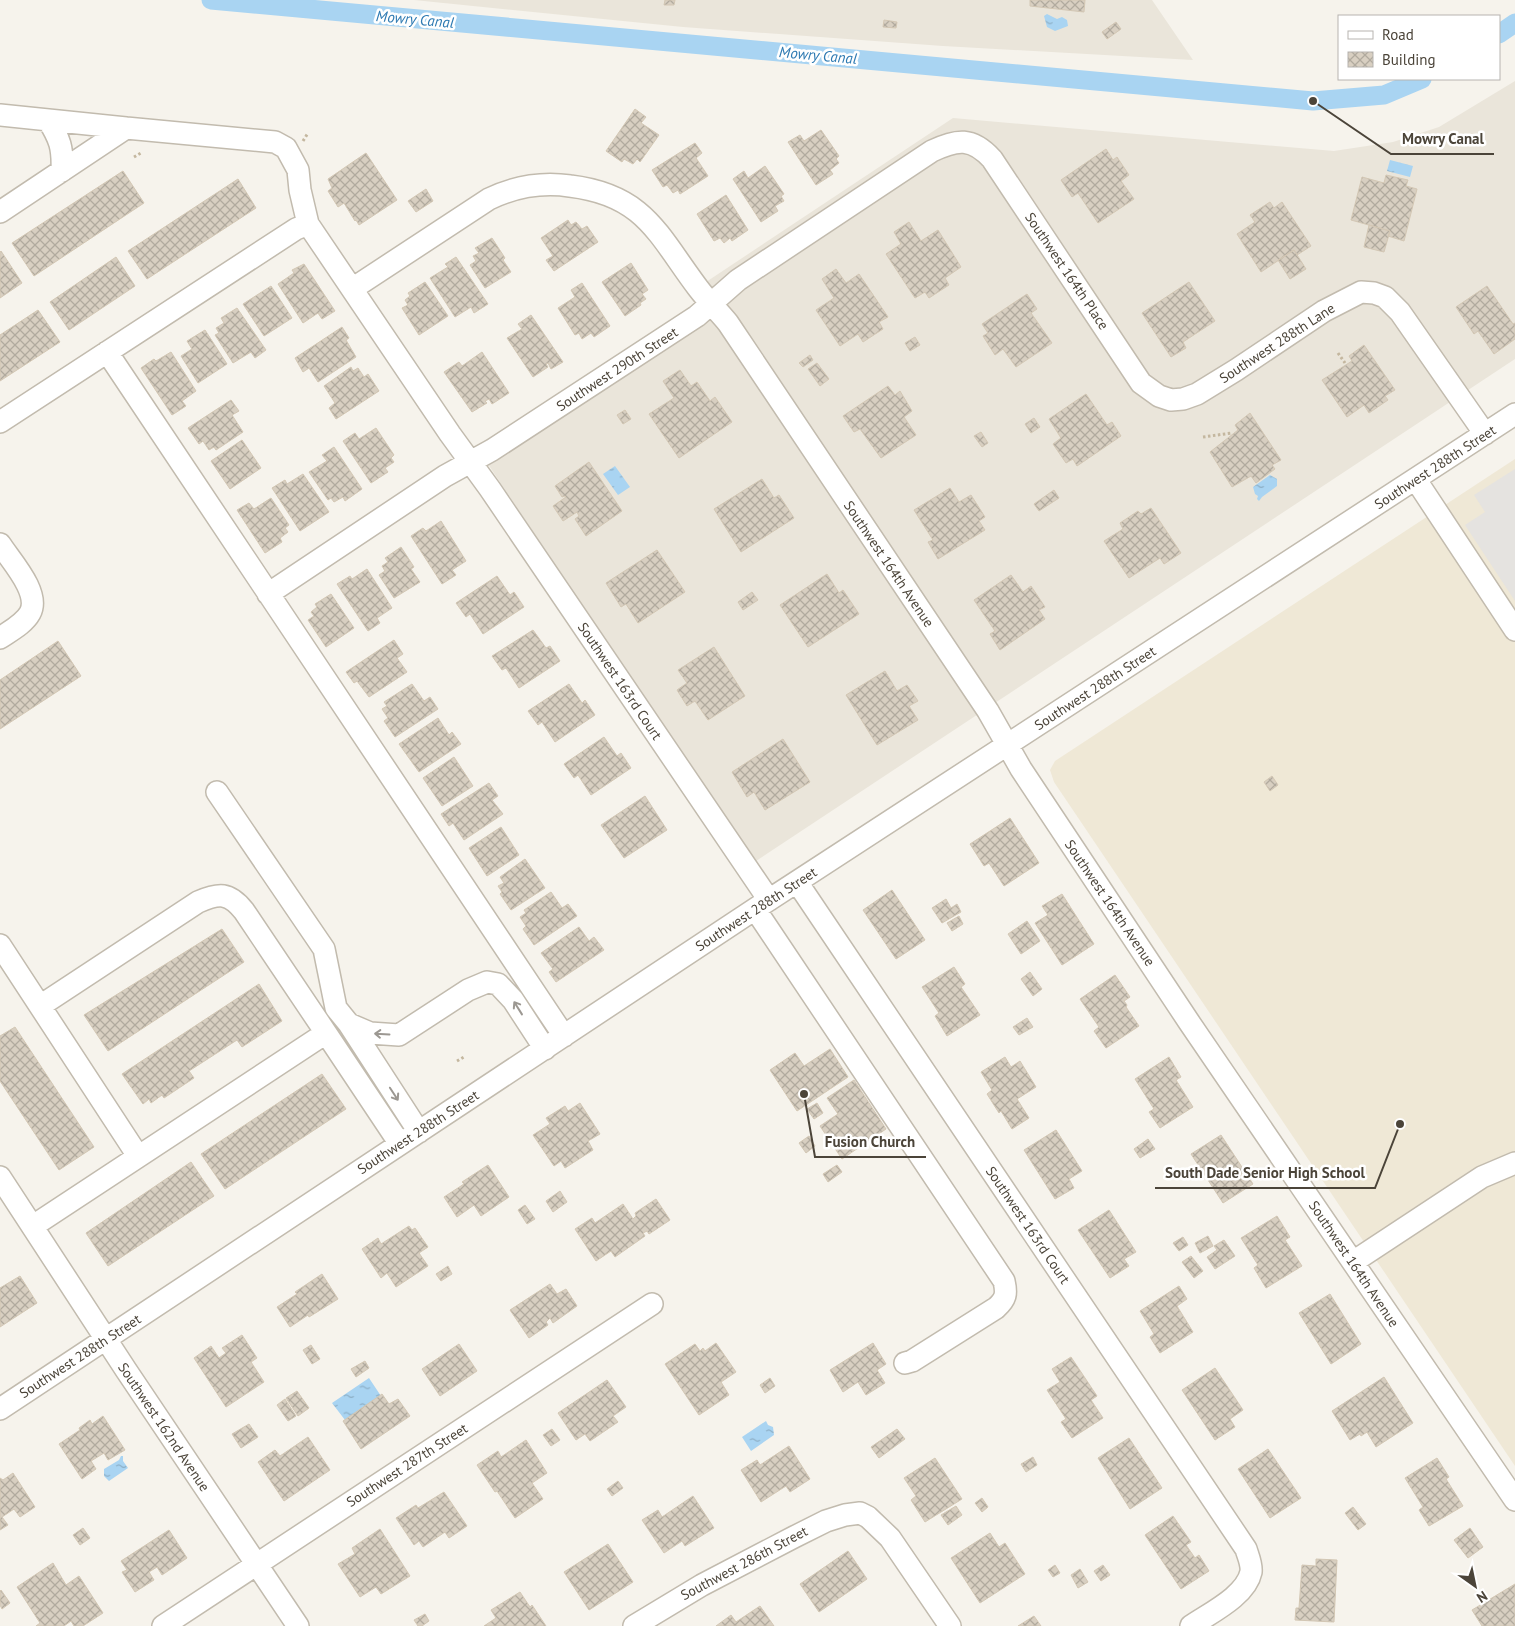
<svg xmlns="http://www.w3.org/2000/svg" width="1515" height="1626" viewBox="0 0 1515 1626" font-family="'PT Sans',sans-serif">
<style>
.residential{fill:#eae5da}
.education{fill:#efe8d6}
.parking{fill:#e5e3e0}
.water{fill:url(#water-ripples)}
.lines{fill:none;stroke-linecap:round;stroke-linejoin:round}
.canal{stroke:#a9d4f2;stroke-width:19}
.building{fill:url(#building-cross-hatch);stroke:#d3c7b4}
.minor-casing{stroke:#c2bbae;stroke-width:24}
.path{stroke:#c4b79f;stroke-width:3;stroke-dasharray:2.5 2.5;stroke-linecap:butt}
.minor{stroke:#fff;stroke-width:21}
.oneway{stroke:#9c9892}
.labels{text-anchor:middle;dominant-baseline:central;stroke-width:5;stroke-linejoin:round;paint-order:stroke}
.street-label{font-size:14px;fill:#4b4439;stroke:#fff}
.water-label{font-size:15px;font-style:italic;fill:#2e7ab2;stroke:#fff}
.leader{fill:none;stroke:#4b4439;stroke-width:2}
.callout-dot{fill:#4b4439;stroke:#fff;stroke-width:2}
.callout-label{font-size:15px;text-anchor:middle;font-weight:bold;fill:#4b4439;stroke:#fff;stroke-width:5;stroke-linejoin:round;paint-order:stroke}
</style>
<defs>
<pattern id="water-ripples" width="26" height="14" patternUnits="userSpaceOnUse" patternTransform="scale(1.25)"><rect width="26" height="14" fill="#a9d4f2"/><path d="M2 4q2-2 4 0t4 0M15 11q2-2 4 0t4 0" fill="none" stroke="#8caec5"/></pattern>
<pattern id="building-cross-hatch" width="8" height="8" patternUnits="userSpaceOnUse" patternTransform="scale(1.25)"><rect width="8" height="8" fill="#d8cfc1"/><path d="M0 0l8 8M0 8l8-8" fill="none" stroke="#b1aa9e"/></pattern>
</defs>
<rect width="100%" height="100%" fill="#f6f3ec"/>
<!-- residential -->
<path class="residential" d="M414 0H1152L1193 60 943 46 683 27Z
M1515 81V359L753 863 480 452 703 304 694 290 953 118 1334 151 1393 142 1439 127Z"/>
<!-- education -->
<path class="education" d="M1515 459V1466L1054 782 1050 770 1055 761Z"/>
<!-- parking -->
<path class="parking" d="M1515 469V601L1465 525 1485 512 1474 495Z"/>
<!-- water -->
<path class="water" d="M1047 14 1057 19 1062 17 1067 20 1068 26 1055 31 1047 27 1044 16Z
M1390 160 1413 166 1410 177 1387 171Z
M615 466 630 487 618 495 603 474Z
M1270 475 1277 479V486L1262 497 1259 501 1257 499 1258 496 1255 494 1253 487Z
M369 1378 381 1396 345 1420 332 1403Z
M766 1421 768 1425 773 1427 774 1435 751 1451 742 1437Z
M121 1456H123V1461L128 1468 109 1481 104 1476V1469L119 1460Z"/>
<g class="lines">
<!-- canal -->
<path class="canal" d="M211 0 1313 101 1384 95 1422 79
M1499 34 1515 23"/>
</g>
<!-- building -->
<path class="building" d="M665 0H675L674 5H664Z
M1030 0H1085L1084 12 1030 6Z
M884 20 897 22 896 28 883 27Z
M1116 22 1121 29 1107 39 1102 32Z
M635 109 646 117 641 123 659 135 640 162 637 159 633 164 624 159 622 162 606 151Z
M821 130 839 156 836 159 839 163 830 170 833 174 816 185 788 142 800 135 804 141Z
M695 143 702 153 696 158 708 176 680 194 678 190 673 193 667 185 663 187 652 170Z
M1106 149 1113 160 1117 157 1129 175 1121 181 1134 199 1098 223 1078 193 1072 197 1061 180Z
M366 153 397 200 359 225 356 220 355 221 344 203 338 207 328 191 332 188 328 179Z
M765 166 784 194 781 196 784 201 775 206 778 211 761 222 733 179 744 171 748 178Z
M123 171 144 203 34 276 12 243Z
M1386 175 1408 180 1406 186 1417 189 1404 241 1388 236 1390 231 1351 220 1362 177 1384 183Z
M238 179 256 208 147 279 128 251Z
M426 189 433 201 416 212 408 201Z
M726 195 748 230 732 241 730 238 724 243 720 238 714 241 697 214Z
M1270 202 1274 208 1282 202 1311 246 1297 255 1294 250 1261 272 1237 234 1255 222 1250 215Z
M568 220 571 225 576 222 582 229 587 226 598 242 554 271 546 260 553 256 541 238Z
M909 222 921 241 938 230 961 267 945 278 949 285 929 298 925 292 915 298 886 254 901 244 894 232Z
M1369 225 1390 231 1384 252 1364 247Z
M492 238 505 258 503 260 511 272 485 288 470 265 476 261 473 256 479 253 475 248Z
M1294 250 1306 269 1290 279 1278 260Z
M1 251 22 283 0 298V252Z
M116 257 135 286 69 330 50 302Z
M456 257 488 304 474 313 471 307 455 317 430 278 448 267 445 264Z
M631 263 648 290 642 294 646 299 640 303 641 305 625 316 602 282Z
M304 264 335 311 322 319 318 313 303 323 278 284 294 273 292 270Z
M836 269 846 283 859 274 888 317 879 322 883 329 863 342 858 334 840 346 816 310 834 298 822 279Z
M425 282 448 316 419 335 402 308 408 305 405 300 410 296 408 293Z
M1189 282 1215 321 1183 342 1186 348 1171 357 1142 313Z
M582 283 610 326 594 337 591 333 582 339 579 333 575 335 558 308 575 297 571 290Z
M271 286 292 318 264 336 243 304Z
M1487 286 1513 324 1515 323V339L1494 354 1478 331 1474 334 1456 307Z
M1027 294 1037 309 1031 313 1052 343 1016 367 1003 349 995 355 983 336 988 333 982 324Z
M237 308 266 350 255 358 251 352 233 363 215 335 219 333 216 328 224 323 221 318Z
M38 310 60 342 0 381V335Z
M531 315 563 362 551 369 548 363 546 364 548 367 533 377 507 338 522 329 518 324Z
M342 327 349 338 346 340 356 357 318 382 309 368 303 372 295 358Z
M205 330 227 364 198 383 181 356 192 349 187 341Z
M915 337 920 345 910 351 905 343Z
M1364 345 1395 390 1385 396 1388 400 1369 413 1364 405 1347 417 1322 380 1352 361 1349 356Z
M171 352 196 391 182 401 186 406 172 415 141 368 154 359 156 361Z
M482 352 509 393 492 404 489 399 485 401 487 403 472 412 444 372 459 362 462 366Z
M810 355 813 360 803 367 799 363Z
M817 363 829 379 820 386 808 369Z
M351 367 353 371 358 368 364 377 368 374 379 391 336 419 329 408 335 403 324 386Z
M680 370 691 386 697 382 710 401 715 397 732 422 679 458 649 414 674 398 663 381Z
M888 386 895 395 900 391 912 411 904 417 916 435 881 458 860 429 854 432 843 416Z
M1086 394 1107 425 1112 422 1121 436 1077 466 1073 459 1066 463 1053 444 1061 438 1049 419Z
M231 400 239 411 232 415 243 432 216 450 214 447 209 450 203 441 199 444 188 428Z
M625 410 631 419 623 424 617 415Z
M1250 413 1281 460 1272 465 1275 469 1256 483 1251 476 1232 487 1210 452 1238 430 1235 425Z
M1034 418 1040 427 1031 433 1025 424Z
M376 428 394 455 391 458 394 462 385 468 388 472 371 483 343 441 355 433 359 439Z
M981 432 988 443 982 447 974 436Z
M242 440 261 468 230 489 211 461Z
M334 447 362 489 345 501 343 497 334 502 331 498 328 500 309 472 327 461 322 455Z
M589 462 622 511 586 536 575 519 579 516 577 512 563 521 553 506 566 497 565 496 562 497 555 486Z
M303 474 329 512 300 531 272 488 285 480 287 484Z
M762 479 774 498 779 495 794 518 741 552 714 509Z
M950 488 959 502 971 495 985 517 979 521 985 530 938 559 928 542 933 540 914 510Z
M1054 490 1059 498 1039 511 1034 504Z
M271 498 289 525 285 528 288 532 280 538 282 542 265 553 237 510 249 503 254 509Z
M1151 508 1181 553 1164 564 1160 558 1129 578 1104 541 1123 529 1120 523 1138 511 1141 514Z
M441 521 466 561 452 570 456 575 442 584 411 536 423 528 426 531Z
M401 547 414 567 411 569 420 582 394 598 379 575 385 571 382 566 388 562 385 558Z
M657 550 685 592 638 623 626 604 621 607 606 583Z
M367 569 392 608 377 618 380 623 368 631 337 584 350 576 352 579Z
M827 574 839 593 843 590 859 614 808 647 780 605Z
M1011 575 1023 592 1031 586 1045 607 1039 610 1045 619 1000 650 990 634 995 631 974 600Z
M497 576 510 595 514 592 524 607 483 634 470 614 466 617 456 603Z
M752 592 758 600 743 610 738 602Z
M331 594 354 628 326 647 308 620 314 616 311 612 317 607 315 604Z
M533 630 546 648 550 646 560 661 519 688 506 668 502 670 492 656Z
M394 640 403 654 397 658 407 672 369 697 357 681 354 683 346 672Z
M58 641 81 676 0 729V680Z
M714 647 745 696 708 720 695 701 687 706 677 690 687 683 678 670Z
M885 671 897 691 907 685 918 701 909 706 918 720 877 745 846 695Z
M412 684 424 701 430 697 438 709 395 737 384 721 388 718 382 709 387 706 384 702Z
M569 684 582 703 585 700 595 715 555 742 542 722 538 725 528 711Z
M438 718 449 735 452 732 461 744 419 772 399 744Z
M604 737 617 756 621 753 631 768 591 795 578 775 574 778 564 764Z
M783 739 810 782 765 810 754 792 747 797 732 772Z
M454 757 473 786 442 806 423 778Z
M1272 776 1278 785 1270 791 1264 782Z
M489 783 498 796 492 800 503 814 464 840 453 823 449 826 441 814Z
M645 796 667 830 624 858 601 825Z
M1010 818 1039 863 1004 886 989 863 984 866 970 844Z
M501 827 519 855 487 876 469 848Z
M525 859 545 888 511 910 500 894 502 892 498 886 504 883 500 877Z
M892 890 925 940 896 959 863 910Z
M551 892 562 908 568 904 577 916 534 945 523 929 526 926 520 917 526 913 524 910Z
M1062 894 1094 944 1062 965 1035 923 1048 915 1042 906Z
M946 899 951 908 957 904 961 912 942 923 932 908Z
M959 916 963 924 952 931 947 923Z
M1027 921 1040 941 1021 954 1008 934Z
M579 927 589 941 594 937 604 950 556 982 549 972 553 969 541 953Z
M222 929 244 962 108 1051 84 1015Z
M954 967 965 984 961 987 980 1015 947 1036 935 1016 939 1013 922 987Z
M1030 972 1042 989 1033 996 1021 979Z
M1115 975 1130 997 1124 1001 1127 1005 1126 1007 1139 1026 1106 1048 1094 1031 1099 1027 1080 999Z
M259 984 282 1021 242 1047 237 1040 189 1071 194 1078 164 1098 162 1095 151 1103 149 1099 143 1104 122 1074Z
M1027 1018 1033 1027 1019 1035 1013 1027Z
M15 1027 94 1147 59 1170 0 1081V1036Z
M830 1049 848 1077 797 1111 770 1070 795 1053 804 1066Z
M1005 1057 1011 1067 1020 1061 1036 1087 1017 1099 1029 1118 1012 1129 1001 1111 999 1113 987 1094 992 1090 981 1072Z
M1169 1057 1181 1077 1176 1080 1193 1107 1160 1128 1149 1112 1154 1109 1135 1079Z
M322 1074 346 1109 225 1189 201 1154Z
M854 1080 886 1129 842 1159 820 1126 838 1114 827 1098Z
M580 1103 600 1134 588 1141 593 1150 565 1168 561 1161 554 1166 533 1135 550 1124 546 1118 565 1106 568 1111Z
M817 1103 823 1113 814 1119 807 1109Z
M1056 1130 1082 1171 1069 1179 1074 1188 1055 1199 1024 1150Z
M1221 1135 1253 1184 1223 1203 1191 1154Z
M809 1136 815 1146 806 1153 799 1143Z
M1148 1139 1155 1149 1140 1158 1134 1149Z
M191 1162 214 1196 108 1266 86 1233Z
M488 1165 509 1197 481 1216 474 1205 457 1217 444 1197 464 1184 462 1182Z
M837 1165 842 1172 828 1182 823 1174Z
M560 1191 567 1202 553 1212 546 1201Z
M656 1199 670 1220 649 1234 647 1231 643 1233 645 1236 615 1257 611 1251 596 1261 575 1229 592 1218 595 1223 623 1204 633 1219 636 1216 635 1213Z
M525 1205 535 1219 527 1224 518 1210Z
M1109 1210 1136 1252 1124 1259 1129 1266 1110 1278 1078 1230Z
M1277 1216 1290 1237 1285 1240 1302 1266 1266 1288 1254 1268 1258 1265 1241 1238Z
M409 1226 412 1230 415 1228 428 1247 419 1253 428 1266 396 1287 387 1273 381 1278 362 1249 378 1238 381 1244Z
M1208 1236 1213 1246 1200 1253 1195 1243Z
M1183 1237 1188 1245 1179 1251 1173 1243Z
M1224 1240 1235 1256 1215 1269 1207 1257 1217 1250 1214 1246Z
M1191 1256 1203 1271 1194 1278 1182 1262Z
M448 1266 452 1274 441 1281 436 1274Z
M322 1274 338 1299 309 1317 308 1315 290 1327 277 1307 297 1294 295 1292Z
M20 1276 37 1303 0 1327V1288Z
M550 1284 557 1294 566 1289 577 1306 553 1323 550 1318 546 1322 548 1325 529 1338 510 1310Z
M1179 1286 1187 1299 1177 1306 1193 1332 1160 1353 1150 1337 1154 1334 1140 1311Z
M1330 1294 1361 1344 1331 1364 1299 1313Z
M242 1335 257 1358 251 1362 264 1382 226 1407 194 1358 211 1346 219 1358 226 1353 222 1348Z
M716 1343 736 1372 721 1382 729 1395 699 1415 665 1364 695 1344 700 1351 703 1348 705 1351Z
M873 1343 886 1364 877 1370 885 1383 866 1395 858 1382 843 1392 830 1370Z
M459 1344 477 1371 440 1396 422 1369Z
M311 1345 320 1359 312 1364 303 1350Z
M1071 1357 1097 1396 1091 1400 1103 1418 1072 1438 1061 1422 1066 1419 1047 1390 1060 1382 1052 1369Z
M365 1361 369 1368 356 1377 351 1369Z
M1215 1368 1243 1410 1230 1419 1235 1427 1215 1440 1182 1390Z
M1384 1377 1413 1423 1376 1447 1367 1432 1361 1436 1360 1434 1350 1440 1332 1411Z
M770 1378 775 1386 765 1393 760 1385Z
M607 1380 626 1407 613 1416 618 1422 590 1441 585 1434 576 1440 558 1413Z
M297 1391 309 1408 298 1416 286 1398Z
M382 1394 389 1404 398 1399 410 1416 361 1449 343 1421Z
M285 1399 296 1416 288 1421 277 1405Z
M103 1416 125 1450 108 1460 104 1453 91 1461 96 1469 82 1479 59 1444 80 1430 79 1428 90 1420 92 1424Z
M249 1424 258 1437 241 1448 232 1434Z
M552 1429 560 1440 551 1446 543 1435Z
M897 1429 905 1439 879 1458 871 1447Z
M308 1437 330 1470 284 1501 258 1462 275 1450 280 1456Z
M1129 1438 1162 1488 1130 1509 1098 1458Z
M526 1440 547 1473 532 1483 543 1499 515 1518 497 1491 495 1492 477 1465 498 1451 501 1457Z
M789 1446 810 1479 790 1492 786 1486 761 1502 741 1470 757 1460 760 1465Z
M1268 1449 1301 1498 1270 1518 1238 1469Z
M1033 1457 1037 1465 1026 1472 1021 1464Z
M935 1458 962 1499 925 1522 911 1500 916 1496 904 1478Z
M1437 1458 1449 1477 1446 1479 1463 1506 1429 1526 1419 1510 1423 1507 1405 1478Z
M13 1473 35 1507 20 1517 14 1509 2 1517 8 1525 0 1530V1478L3 1480Z
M618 1481 623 1488 612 1496 607 1489Z
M444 1492 467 1526 449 1538 445 1532 423 1547 419 1541 414 1545 396 1518 416 1505 418 1508Z
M693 1496 714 1528 685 1546 682 1541 664 1553 642 1520 658 1510 662 1517Z
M982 1498 988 1507 982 1512 975 1503Z
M956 1506 962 1515 948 1525 941 1515Z
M1353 1507 1366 1524 1358 1530 1345 1513Z
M1173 1516 1191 1542 1186 1545 1195 1558 1199 1555 1209 1571 1181 1589 1145 1535Z
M83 1528 90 1538 80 1545 73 1535Z
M1470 1528 1483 1547 1468 1558 1454 1540Z
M380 1529 410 1576 381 1594 376 1587 360 1597 338 1564 355 1554 352 1548Z
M169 1530 187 1558 162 1575 157 1567 149 1572 154 1580 135 1592 122 1572 127 1570 121 1561Z
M990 1533 999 1547 1005 1543 1025 1574 980 1603 951 1558Z
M608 1544 633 1582 589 1610 564 1572Z
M848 1551 867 1579 819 1612 800 1584Z
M1316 1559 1337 1560 1334 1622 1295 1620 1296 1608H1299L1302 1565 1316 1566Z
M53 1563 66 1585 79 1576 103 1613 83 1626H74L71 1621 64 1626H36L40 1623 17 1587Z
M1055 1565 1060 1573 1053 1577 1048 1570Z
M1103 1565 1110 1575 1101 1581 1094 1571Z
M1080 1569 1088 1582 1078 1588 1071 1575Z
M1515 1584V1626H1482L1472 1610Z
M1 1590 10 1603 2 1609 0 1605V1591Z
M520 1592 530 1607 532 1605 546 1626H484L496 1618 491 1610Z
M760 1606 774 1626H716L731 1615 736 1622Z
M425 1614 429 1621 422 1626H418L414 1620Z
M1034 1616 1041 1626H1018Z"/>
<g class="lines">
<defs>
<path id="minor" d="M0 115 126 128
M48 120C60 139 63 148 62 171
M0 212 126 128 275 142 286 148 298 170 300 190 308 224 296 229 0 422
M308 224 450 434 490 489 769 900
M352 289 489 199C514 187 542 182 570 186 645 195 658 235 698 288 707 300 718 311 728 323L988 711 1021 769 1189 1022 1515 1500
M107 352 564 1036
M1416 480 1515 630
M0 544C11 561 41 593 30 613 24 624 10 631 0 638
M268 594 445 476 492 450 697 316 738 280 932 151C957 139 972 137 992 159L1141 383 1159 396 1171 400 1183 399 1197 394 1236 370 1324 311 1361 292 1374 293 1385 297 1400 312 1485 434
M217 792 324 949 336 1008 349 1024 419 1132
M797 882 1246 1549C1248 1556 1252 1564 1251 1572 1246 1596 1210 1613 1191 1626
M755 909 1004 1281C1007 1294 1006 1299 996 1308L912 1361 905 1363
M0 945 138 1156
M40 1006 198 902C219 893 229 892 244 911L326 1033
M349 1024 370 1033 399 1035 468 990 487 982 498 984 513 1000 545 1049
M0 1177 126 1370 298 1626
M33 1226 326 1033 400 1144
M1353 1262 1482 1177 1515 1163
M0 1409 755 909 1515 414
M163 1626 652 1304
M634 1626 702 1585 794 1537 826 1521 845 1515 860 1513 868 1517 890 1538 950 1626"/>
</defs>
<!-- minor casing -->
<use href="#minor" class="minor-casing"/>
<!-- path -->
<path class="path" d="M303 141 308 133
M134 157 141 153
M1338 353 1345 363
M1203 437 1232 433
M457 1061 464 1057"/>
<!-- minor -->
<use href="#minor" class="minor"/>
</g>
<!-- one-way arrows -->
<defs><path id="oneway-shaft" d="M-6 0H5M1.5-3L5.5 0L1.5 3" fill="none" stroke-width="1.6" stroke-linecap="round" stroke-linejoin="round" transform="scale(1.25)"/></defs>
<g class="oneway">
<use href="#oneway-shaft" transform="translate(518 1008) rotate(-122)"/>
<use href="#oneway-shaft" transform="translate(382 1034) rotate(-177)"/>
<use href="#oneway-shaft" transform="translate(394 1094) rotate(57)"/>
</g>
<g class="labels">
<!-- street labels -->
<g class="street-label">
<text transform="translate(1067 271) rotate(56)">Southwest 164th Place</text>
<text transform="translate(1277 343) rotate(-33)">Southwest 288th Lane</text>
<text transform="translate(617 369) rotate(-33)">Southwest 290th Street</text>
<text transform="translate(1435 467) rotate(-33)">Southwest 288th Street</text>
<text transform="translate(889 564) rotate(56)">Southwest 164th Avenue</text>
<text transform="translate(620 681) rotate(56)">Southwest 163rd Court</text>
<text transform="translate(1095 688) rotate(-33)">Southwest 288th Street</text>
<text transform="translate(1110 903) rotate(56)">Southwest 164th Avenue</text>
<text transform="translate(756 909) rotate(-33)">Southwest 288th Street</text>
<text transform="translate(418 1132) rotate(-33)">Southwest 288th Street</text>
<text transform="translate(1028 1225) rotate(56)">Southwest 163rd Court</text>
<text transform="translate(1354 1264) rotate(56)">Southwest 164th Avenue</text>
<text transform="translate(80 1356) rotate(-33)">Southwest 288th Street</text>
<text transform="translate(164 1427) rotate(56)">Southwest 162nd Avenue</text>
<text transform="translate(407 1465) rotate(-33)">Southwest 287th Street</text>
<text transform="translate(744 1563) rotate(-28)">Southwest 286th Street</text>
</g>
<!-- water labels -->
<g class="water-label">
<text transform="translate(415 19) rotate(5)">Mowry Canal</text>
<text transform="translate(818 55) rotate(5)">Mowry Canal</text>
</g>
</g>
<!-- callouts -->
<path class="leader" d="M1313 101L1391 154H1494M804 1094L815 1157H926M1400 1124L1375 1188H1155"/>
<g class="callout-dot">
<circle cx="1313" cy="101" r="5"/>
<circle cx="804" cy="1094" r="5"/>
<circle cx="1400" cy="1124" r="5"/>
</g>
<g class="callout-label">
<text x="1443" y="144">Mowry Canal</text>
<text x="870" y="1147">Fusion Church</text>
<text x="1265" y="1178">South Dade Senior High School</text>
</g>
<!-- legend -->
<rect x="1338" y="15" width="162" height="65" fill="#ffffff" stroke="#b7b4b0"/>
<rect x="1348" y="31" width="25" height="8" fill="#ffffff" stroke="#b7b4b0"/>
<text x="1382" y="40" font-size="15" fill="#4b4439">Road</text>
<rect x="1348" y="52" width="25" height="15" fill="url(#building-cross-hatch)" stroke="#b7b4b0"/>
<text x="1382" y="65" font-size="15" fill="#4b4439">Building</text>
<!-- north arrow -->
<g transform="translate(1475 1586) rotate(147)" stroke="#ffffff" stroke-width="4" paint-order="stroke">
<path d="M0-4L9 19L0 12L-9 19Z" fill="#4b4439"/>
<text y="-8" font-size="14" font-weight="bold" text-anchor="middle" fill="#4b4439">N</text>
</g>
</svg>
